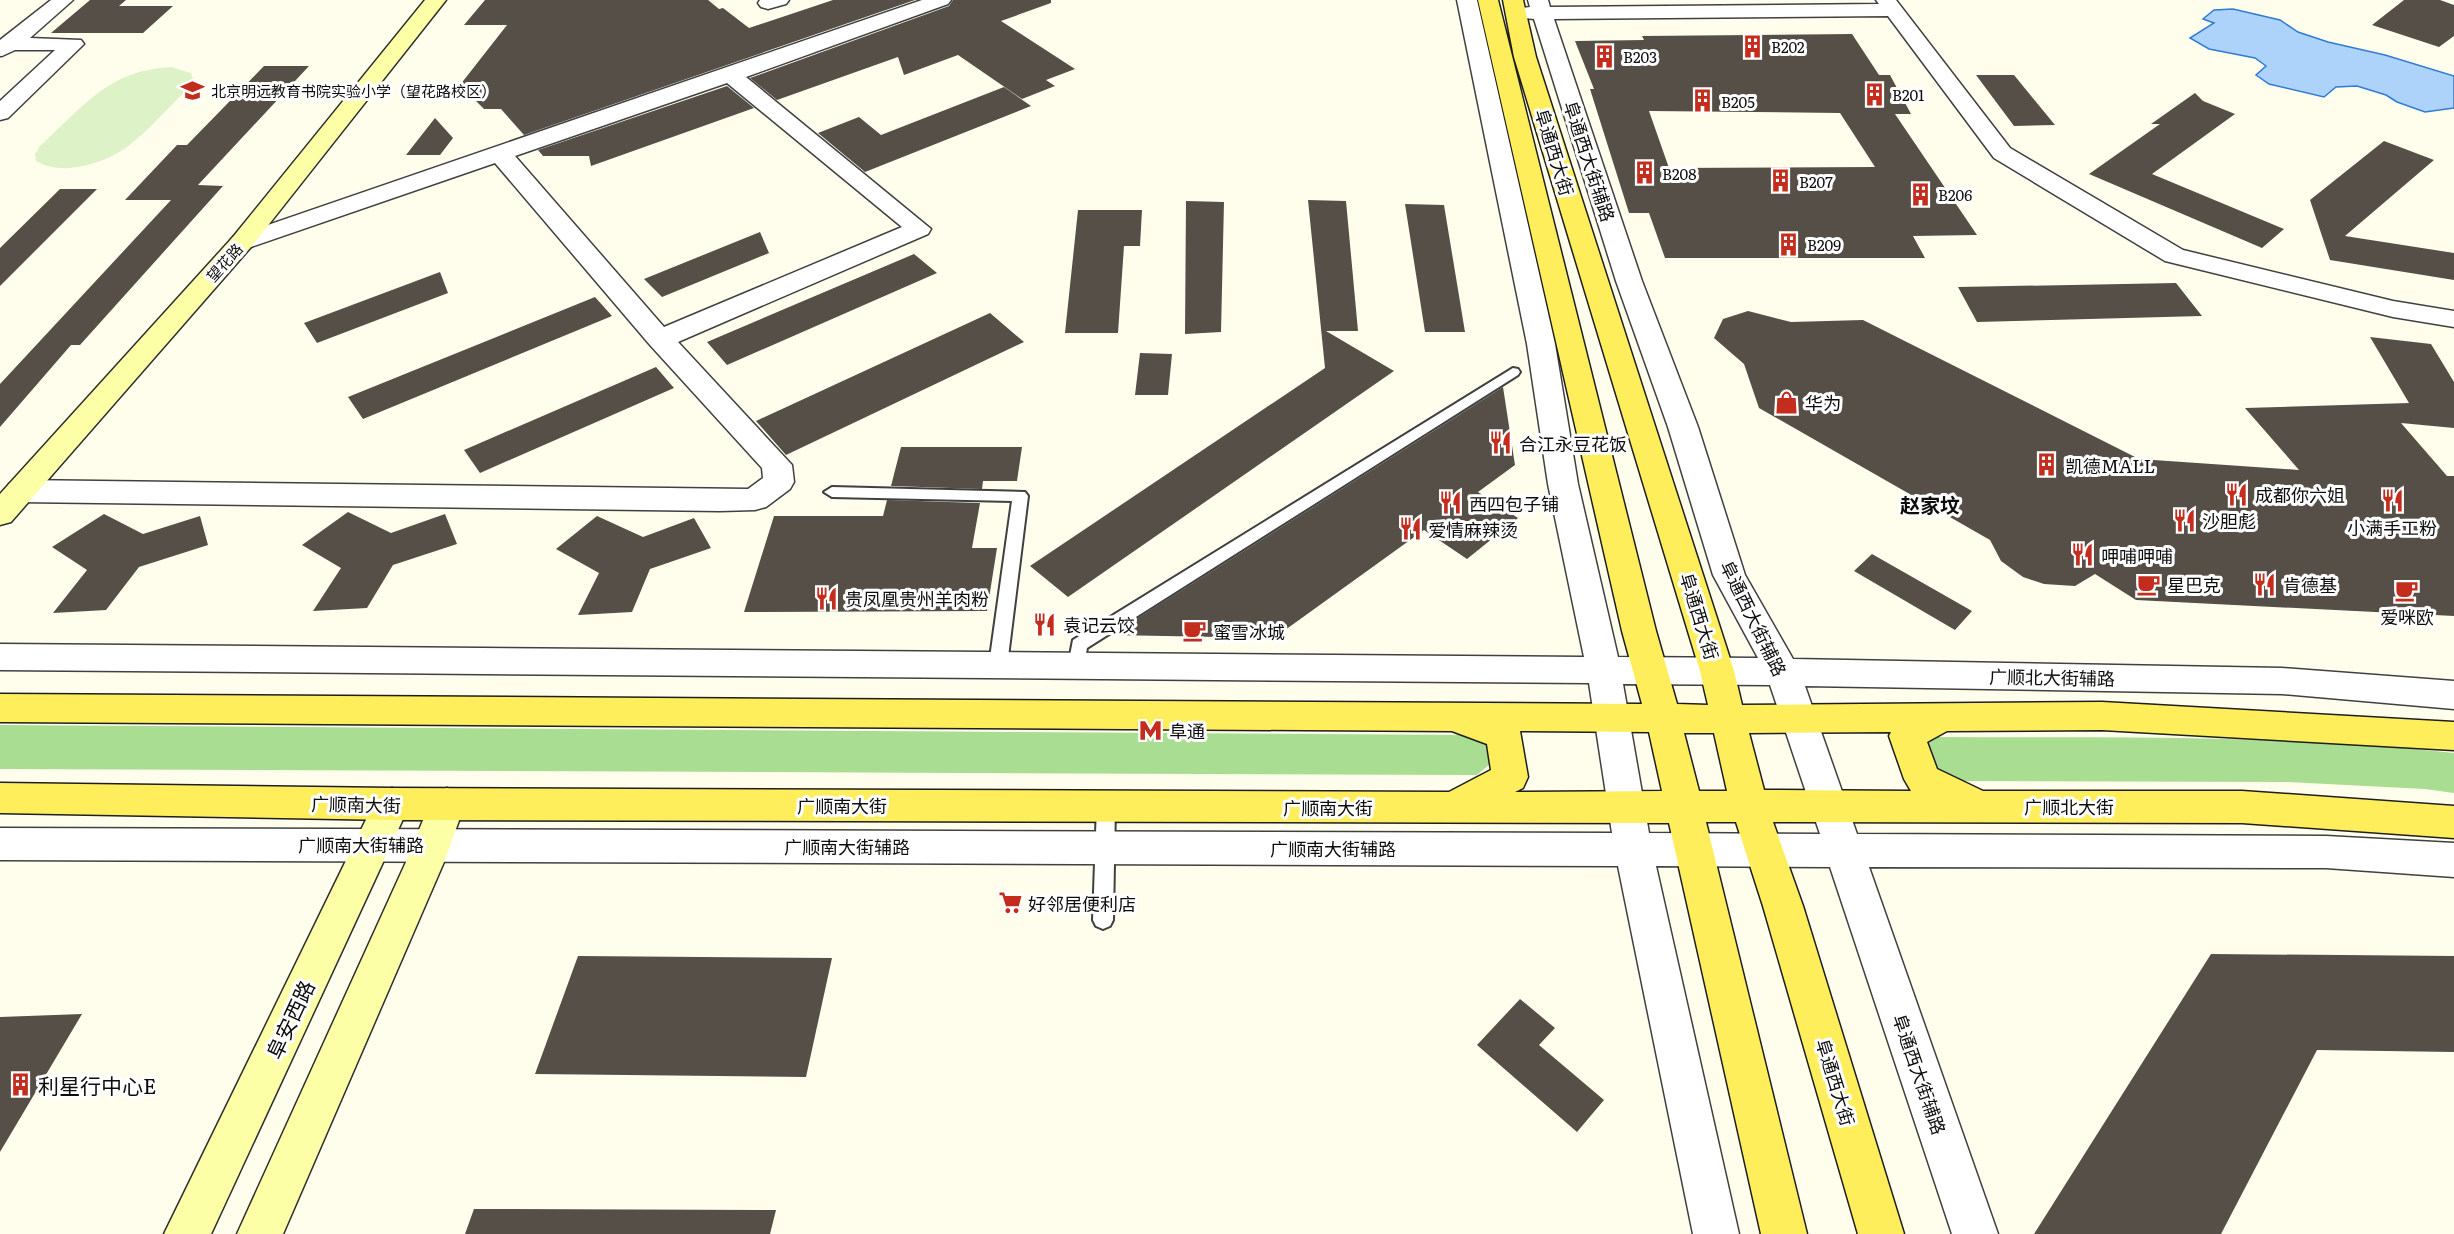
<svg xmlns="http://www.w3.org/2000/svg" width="2454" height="1234" viewBox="0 0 2454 1234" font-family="Literata,'Noto Sans SC',serif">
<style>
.forest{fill:#a9dd92}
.pitch{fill:#ddf2c6}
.water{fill:#add3fa;stroke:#307cd5;stroke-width:1.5}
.building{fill:#564f48;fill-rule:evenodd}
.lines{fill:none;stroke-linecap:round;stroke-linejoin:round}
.lane-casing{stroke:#404040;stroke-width:4}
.street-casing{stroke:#404040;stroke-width:3}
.secondary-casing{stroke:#2f2f2f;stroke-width:3}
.primary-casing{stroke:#1e1e1e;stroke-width:3}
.lane{fill:#fff;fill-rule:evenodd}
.street{fill:#fff;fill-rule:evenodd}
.secondary{fill:#fdffa7;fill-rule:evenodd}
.primary{fill:#ffee5c;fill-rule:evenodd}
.labels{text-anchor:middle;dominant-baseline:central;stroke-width:6;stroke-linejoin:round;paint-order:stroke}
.far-poi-label{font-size:15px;fill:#0d0d0d;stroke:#fff;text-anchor:start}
.far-street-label{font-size:15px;fill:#0d0d0d;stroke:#fff}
.street-label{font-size:18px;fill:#0d0d0d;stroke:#fff}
.poi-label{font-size:18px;fill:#0d0d0d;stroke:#fff;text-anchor:start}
.neighbourhood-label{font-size:20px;font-weight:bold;fill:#0d0d0d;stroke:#fff}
.near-street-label{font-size:21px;fill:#0d0d0d;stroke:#fff}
.near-poi-label{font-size:21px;fill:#0d0d0d;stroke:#fff;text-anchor:start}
</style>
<rect width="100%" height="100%" fill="#fffeec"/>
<!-- forest -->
<path class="forest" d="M0 725 1470 735 1486 745 1490 764 1477 775 0 769Z
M1934 737C2107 738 2282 734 2454 753V793L2425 789 2288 782 1950 781 1927 766 1921 749Z"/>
<!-- pitch -->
<path class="pitch" d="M171 67 191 73 193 79 190 86C172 104 141 139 121 151 98 165 61 176 36 161L35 154 40 146C83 107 108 70 171 67Z"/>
<!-- water -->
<path class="water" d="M2233 9 2280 20 2298 32 2328 42 2385 55 2454 76V108L2425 112 2397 102 2386 95 2357 86 2336 87 2324 97 2269 84 2256 75 2266 66 2255 58 2209 49 2190 38 2214 23 2203 19 2214 10Z"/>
<!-- building -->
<path class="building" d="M90 0H126L119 6H173L143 33H51Z
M485 0H708L719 9 723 8 749 28 833 0H915L524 135 501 109H484L460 85 507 25H464Z
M953 0H1051V3L1001 21 1075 69 1046 80 1055 86 1022 99 958 55 904 75 898 57 777 100 750 78 949 6Z
M2404 0H2440L2454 5V36L2439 47 2372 25Z
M1852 34 1879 75H1890L1911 114H1895L1977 235 1913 236 1925 258H1665L1649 213H1629L1590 89H1594L1575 41 1644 40 1642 36ZM1649 111 1840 113 1875 167 1669 168Z
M264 66H309L198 185 223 186 80 345H71L0 427V384L171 200H125L177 145H187Z
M1976 75H2014L2055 125 2014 126Z
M727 86 754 108 591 166 589 156H543L538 150Z
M1004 87 1031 106 865 172 818 133 859 117 881 135Z
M2195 93 2203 101 2235 114 2152 174 2284 229 2262 248 2089 174 2160 124H2151Z
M435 118 453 138 440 155H406Z
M2384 141 2434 160 2345 236 2454 253V280L2330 260 2310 200Z
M60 189H97L0 286V248Z
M1308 200 1346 201 1358 331H1326L1394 371 1068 597 1030 566 1325 368Z
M1186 201 1224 202 1221 332 1185 334Z
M1405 204 1444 205 1465 332H1425Z
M1078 210H1142L1140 246H1124L1118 333H1065Z
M760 232 769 253 662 297 644 279Z
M914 254 937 273 727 365 707 342Z
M440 272 448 293 317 343 304 323Z
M2176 283 2202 316 1977 322 1958 287Z
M595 297 612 316 363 419 348 397Z
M1748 311 1791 322 1863 320 2139 459 2299 470 2245 408 2409 403 2370 337 2431 344 2454 382V428L2401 423 2447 476H2454V616L2136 600 2095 574 2075 586 2044 584 2023 577 2001 561 1990 540 1759 408 1744 364 1714 338 1723 319Z
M990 313 1024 342 786 455 756 421Z
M1140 353 1172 354 1168 395H1135Z
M656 367 674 388 480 473 464 450Z
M1503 387 1515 465 1478 492 1518 518 1467 559 1424 530 1274 638 1111 635Z
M901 447H1022L1017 481H983L982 489 891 486Z
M887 500 980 503 972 548H997L987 611 744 612 774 516H883Z
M348 512 391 533 445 514 457 544 393 565 367 608 313 611 341 568 302 545Z
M104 514 143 534 200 516 208 545 139 567 106 610 53 613 87 570 52 547Z
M597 516 643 537 694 518 711 548 650 569 632 612 578 615 599 573 556 549Z
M1872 554 1972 611 1955 630 1854 571Z
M2211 954 2454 956V1052L2317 1050 2221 1234H2034Z
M578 956 832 958 806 1077 535 1074Z
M1520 999 1555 1028 1539 1045 1604 1100 1577 1132 1477 1045Z
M82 1014 0 1152V1017Z
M474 1209 776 1210 770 1234H465Z"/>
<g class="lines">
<defs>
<path id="lane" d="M1513 368 1518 369 1520 372 1518 375 1087 648 1083 671 1077 673 1071 671 1068 666 1073 640Z
M832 487 1025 492 1028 496 1007 665 1004 670 998 672 992 670 989 665 1012 501 832 497 824 492Z
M1106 797 1113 799 1115 805 1113 920 1110 926 1103 929 1096 926 1093 920 1097 805 1099 799Z"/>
<path id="street" d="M51 0H73L30 38 81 40 84 44 8 118 0 120V101L55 50H15L2 56H0V40Z
M760 0H789L786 4 768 9 761 7 758 3Z
M922 0H951L948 4 746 77 931 229 928 234 678 342 792 465 794 482 790 489 766 507 755 510 720 511 20 502 9 498 5 491 9 484 20 480 748 489 763 478 762 468 650 345 495 163 251 247 242 250 233 247 229 242 233 237ZM727 83 902 227 664 327 515 156Z
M1457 0H1477L1555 344 1578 484 1618 657 1758 658 1713 575 1668 427 1616 281 1534 19 1513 17 1510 13 1513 9 1530 7 1528 0H1548L1550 7 1879 4 1876 0H1896L2010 148 2183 250 2393 301 2454 311V327L2393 317 2165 261 1994 158 1888 16 1554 19 1642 281 1698 427 1745 575 1793 659 2282 668 2454 681V709L2282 694 1805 686 1857 834 2326 836 2454 843V877L2326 868 1869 867 1998 1234H1952L1830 867 1656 866 1739 1234H1693L1618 866 0 860V828L1612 833 1589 683 0 670V644L1584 657 1548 484 1527 344ZM1623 684 1770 685 1820 834 1649 833Z"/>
<path id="secondary" d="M425 0H446L251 247 11 522 0 525V494L233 237Z
M392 788 405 793 410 804 211 1234H164L379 793Z
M447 788 460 793 465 804 444 862 283 1234H237L406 862 434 793Z"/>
<path id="primary" d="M1478 0H1498L1656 631 1677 704 1708 705 1700 671 1514 57 1503 0H1523L1536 57 1734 671 1742 705 2102 702 2454 722V750L2102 730 1947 731 1927 742 1937 769 1983 791H2242L2454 806V838L2242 823 1773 822 1803 906 1904 1234H1858L1763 906 1736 822H1706L1807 1234H1761L1669 823 392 820 0 813V783L392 788 1449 792 1491 770 1487 744 1452 731 0 722V694L1642 704 1622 631ZM1520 731 1649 732 1662 791 1515 792 1523 788 1528 777ZM1891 732 1889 736 1904 779 1911 791 1764 790 1749 733ZM1684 733H1714L1727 791H1699Z"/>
</defs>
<!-- lane casing -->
<use href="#lane" class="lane-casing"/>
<!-- street casing -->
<use href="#street" class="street-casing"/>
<!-- secondary casing -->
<use href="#secondary" class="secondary-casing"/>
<!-- primary casing -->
<use href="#primary" class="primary-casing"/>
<!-- lane -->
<use href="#lane" class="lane"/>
<!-- street -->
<use href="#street" class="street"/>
<!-- secondary -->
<use href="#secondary" class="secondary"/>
<!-- primary -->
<use href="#primary" class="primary"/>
</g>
<!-- icons -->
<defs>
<symbol id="building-bare" viewBox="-9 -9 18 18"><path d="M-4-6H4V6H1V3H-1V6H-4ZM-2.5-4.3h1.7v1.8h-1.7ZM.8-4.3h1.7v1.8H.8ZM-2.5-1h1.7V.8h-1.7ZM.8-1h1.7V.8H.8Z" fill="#c42c1d" stroke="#fff" stroke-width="2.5" paint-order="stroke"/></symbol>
<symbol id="school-bare" viewBox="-9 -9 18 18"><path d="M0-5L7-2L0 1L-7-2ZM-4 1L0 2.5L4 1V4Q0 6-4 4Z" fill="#c42c1d" stroke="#fff" stroke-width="2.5" paint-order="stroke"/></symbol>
<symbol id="shop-bare" viewBox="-9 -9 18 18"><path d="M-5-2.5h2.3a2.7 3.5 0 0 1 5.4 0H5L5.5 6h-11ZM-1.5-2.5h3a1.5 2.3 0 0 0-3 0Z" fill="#c42c1d" stroke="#fff" stroke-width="2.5" paint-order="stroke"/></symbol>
<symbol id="restaurant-bare" viewBox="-9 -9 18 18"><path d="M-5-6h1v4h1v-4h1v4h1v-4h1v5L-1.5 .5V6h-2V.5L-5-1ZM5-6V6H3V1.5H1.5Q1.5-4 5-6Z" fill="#c42c1d" stroke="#fff" stroke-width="2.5" paint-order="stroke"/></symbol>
<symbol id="cafe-bare" viewBox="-9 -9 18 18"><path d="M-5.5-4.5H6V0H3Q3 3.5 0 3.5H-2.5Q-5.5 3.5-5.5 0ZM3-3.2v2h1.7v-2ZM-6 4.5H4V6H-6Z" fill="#c42c1d" stroke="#fff" stroke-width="2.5" paint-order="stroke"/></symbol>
<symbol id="metro-bare" viewBox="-9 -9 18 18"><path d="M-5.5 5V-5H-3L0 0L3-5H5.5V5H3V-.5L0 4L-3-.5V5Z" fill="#c42c1d" stroke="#fff" stroke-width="2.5" paint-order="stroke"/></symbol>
<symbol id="supermarket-bare" viewBox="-9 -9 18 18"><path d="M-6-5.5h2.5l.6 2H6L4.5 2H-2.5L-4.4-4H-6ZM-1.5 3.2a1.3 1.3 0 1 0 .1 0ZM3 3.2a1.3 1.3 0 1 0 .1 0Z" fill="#c42c1d" stroke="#fff" stroke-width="2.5" paint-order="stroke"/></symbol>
</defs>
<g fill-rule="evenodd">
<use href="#building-bare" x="1736" y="30" width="33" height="33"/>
<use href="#building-bare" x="1588" y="40" width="33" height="33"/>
<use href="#school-bare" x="176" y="74" width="33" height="33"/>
<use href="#building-bare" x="1858" y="78" width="33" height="33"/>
<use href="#building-bare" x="1686" y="84" width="33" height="33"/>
<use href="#building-bare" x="1628" y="156" width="33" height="33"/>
<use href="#building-bare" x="1764" y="164" width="33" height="33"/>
<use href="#building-bare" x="1904" y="178" width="33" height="33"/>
<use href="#building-bare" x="1772" y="228" width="33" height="33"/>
<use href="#shop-bare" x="1770" y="386" width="33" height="33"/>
<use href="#restaurant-bare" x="1484" y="426" width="33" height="33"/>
<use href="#building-bare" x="2030" y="448" width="33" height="33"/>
<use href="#restaurant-bare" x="2220" y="478" width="33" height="33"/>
<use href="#restaurant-bare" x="2376" y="484" width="33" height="33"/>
<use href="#restaurant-bare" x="1434" y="486" width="33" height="33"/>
<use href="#restaurant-bare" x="2168" y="504" width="33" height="33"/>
<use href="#restaurant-bare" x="1394" y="512" width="33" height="33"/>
<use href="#restaurant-bare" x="2066" y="538" width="33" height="33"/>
<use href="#cafe-bare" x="2132" y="568" width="33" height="33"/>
<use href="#restaurant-bare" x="2248" y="568" width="33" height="33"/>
<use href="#cafe-bare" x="2390" y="574" width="33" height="33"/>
<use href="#restaurant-bare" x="810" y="582" width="33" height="33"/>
<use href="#restaurant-bare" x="1028" y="608" width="33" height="33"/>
<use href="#cafe-bare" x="1178" y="614" width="33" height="33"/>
<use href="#metro-bare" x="1134" y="714" width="33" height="33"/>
<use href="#supermarket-bare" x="994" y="886" width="33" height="33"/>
<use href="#building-bare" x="4" y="1068" width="33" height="33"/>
</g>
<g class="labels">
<!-- far-poi labels -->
<g class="far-poi-label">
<text x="1771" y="46">B202</text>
<text x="1623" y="56">B203</text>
<text x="211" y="90">北京明远教育书院实验小学（望花路校区）</text>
<text x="1892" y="94">B201</text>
<text x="1721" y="101">B205</text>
<text x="1662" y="173">B208</text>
<text x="1799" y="181">B207</text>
<text x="1938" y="194">B206</text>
<text x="1807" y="244">B209</text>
</g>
<!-- far-street labels -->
<g class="far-street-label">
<text transform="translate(224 262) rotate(-48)">望花路</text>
</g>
<!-- street labels -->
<g class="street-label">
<text transform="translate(1555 152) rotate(73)">阜通西大街</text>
<text transform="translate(1590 161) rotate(72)">阜通西大街辅路</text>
<text transform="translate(1700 616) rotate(73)">阜通西大街</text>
<text transform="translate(1754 618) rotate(64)">阜通西大街辅路</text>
<text transform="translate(2052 677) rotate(1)">广顺北大街辅路</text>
<text transform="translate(356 804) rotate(1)">广顺南大街</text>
<text x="842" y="805">广顺南大街</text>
<text x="2069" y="806">广顺北大街</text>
<text x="1328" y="807">广顺南大街</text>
<text x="361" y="844">广顺南大街辅路</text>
<text x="847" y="846">广顺南大街辅路</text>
<text x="1333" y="848">广顺南大街辅路</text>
<text transform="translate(1920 1074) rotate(71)">阜通西大街辅路</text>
<text transform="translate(1836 1082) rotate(73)">阜通西大街</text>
</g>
<!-- poi labels -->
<g class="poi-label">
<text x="1805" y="402">华为</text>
<text x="1519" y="443">合江永豆花饭</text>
<text x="2065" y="465">凯德MALL</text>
<text x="2255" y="494">成都你六姐</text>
<text x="1469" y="503">西四包子铺</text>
<text x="2202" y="520">沙胆彪</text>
<text x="2392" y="527" text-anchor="middle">小满手工粉</text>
<text x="1428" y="529">爱情麻辣烫</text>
<text x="2101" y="555">呷哺呷哺</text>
<text x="2167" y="584">星巴克</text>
<text x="2283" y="584">肯德基</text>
<text x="845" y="598">贵凤凰贵州羊肉粉</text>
<text x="2407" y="616" text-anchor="middle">爱咪欧</text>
<text x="1063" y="624">袁记云饺</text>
<text x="1213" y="631">蜜雪冰城</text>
<text x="1169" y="730">阜通</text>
<text x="1028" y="903">好邻居便利店</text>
</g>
<!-- neighbourhood labels -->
<g class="neighbourhood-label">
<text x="1930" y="504">赵家坟</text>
</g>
<!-- near-street labels -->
<g class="near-street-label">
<text transform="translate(289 1019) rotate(-65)">阜安西路</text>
</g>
<!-- near-poi labels -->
<g class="near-poi-label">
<text x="38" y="1084">利星行中心E</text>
</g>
</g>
</svg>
